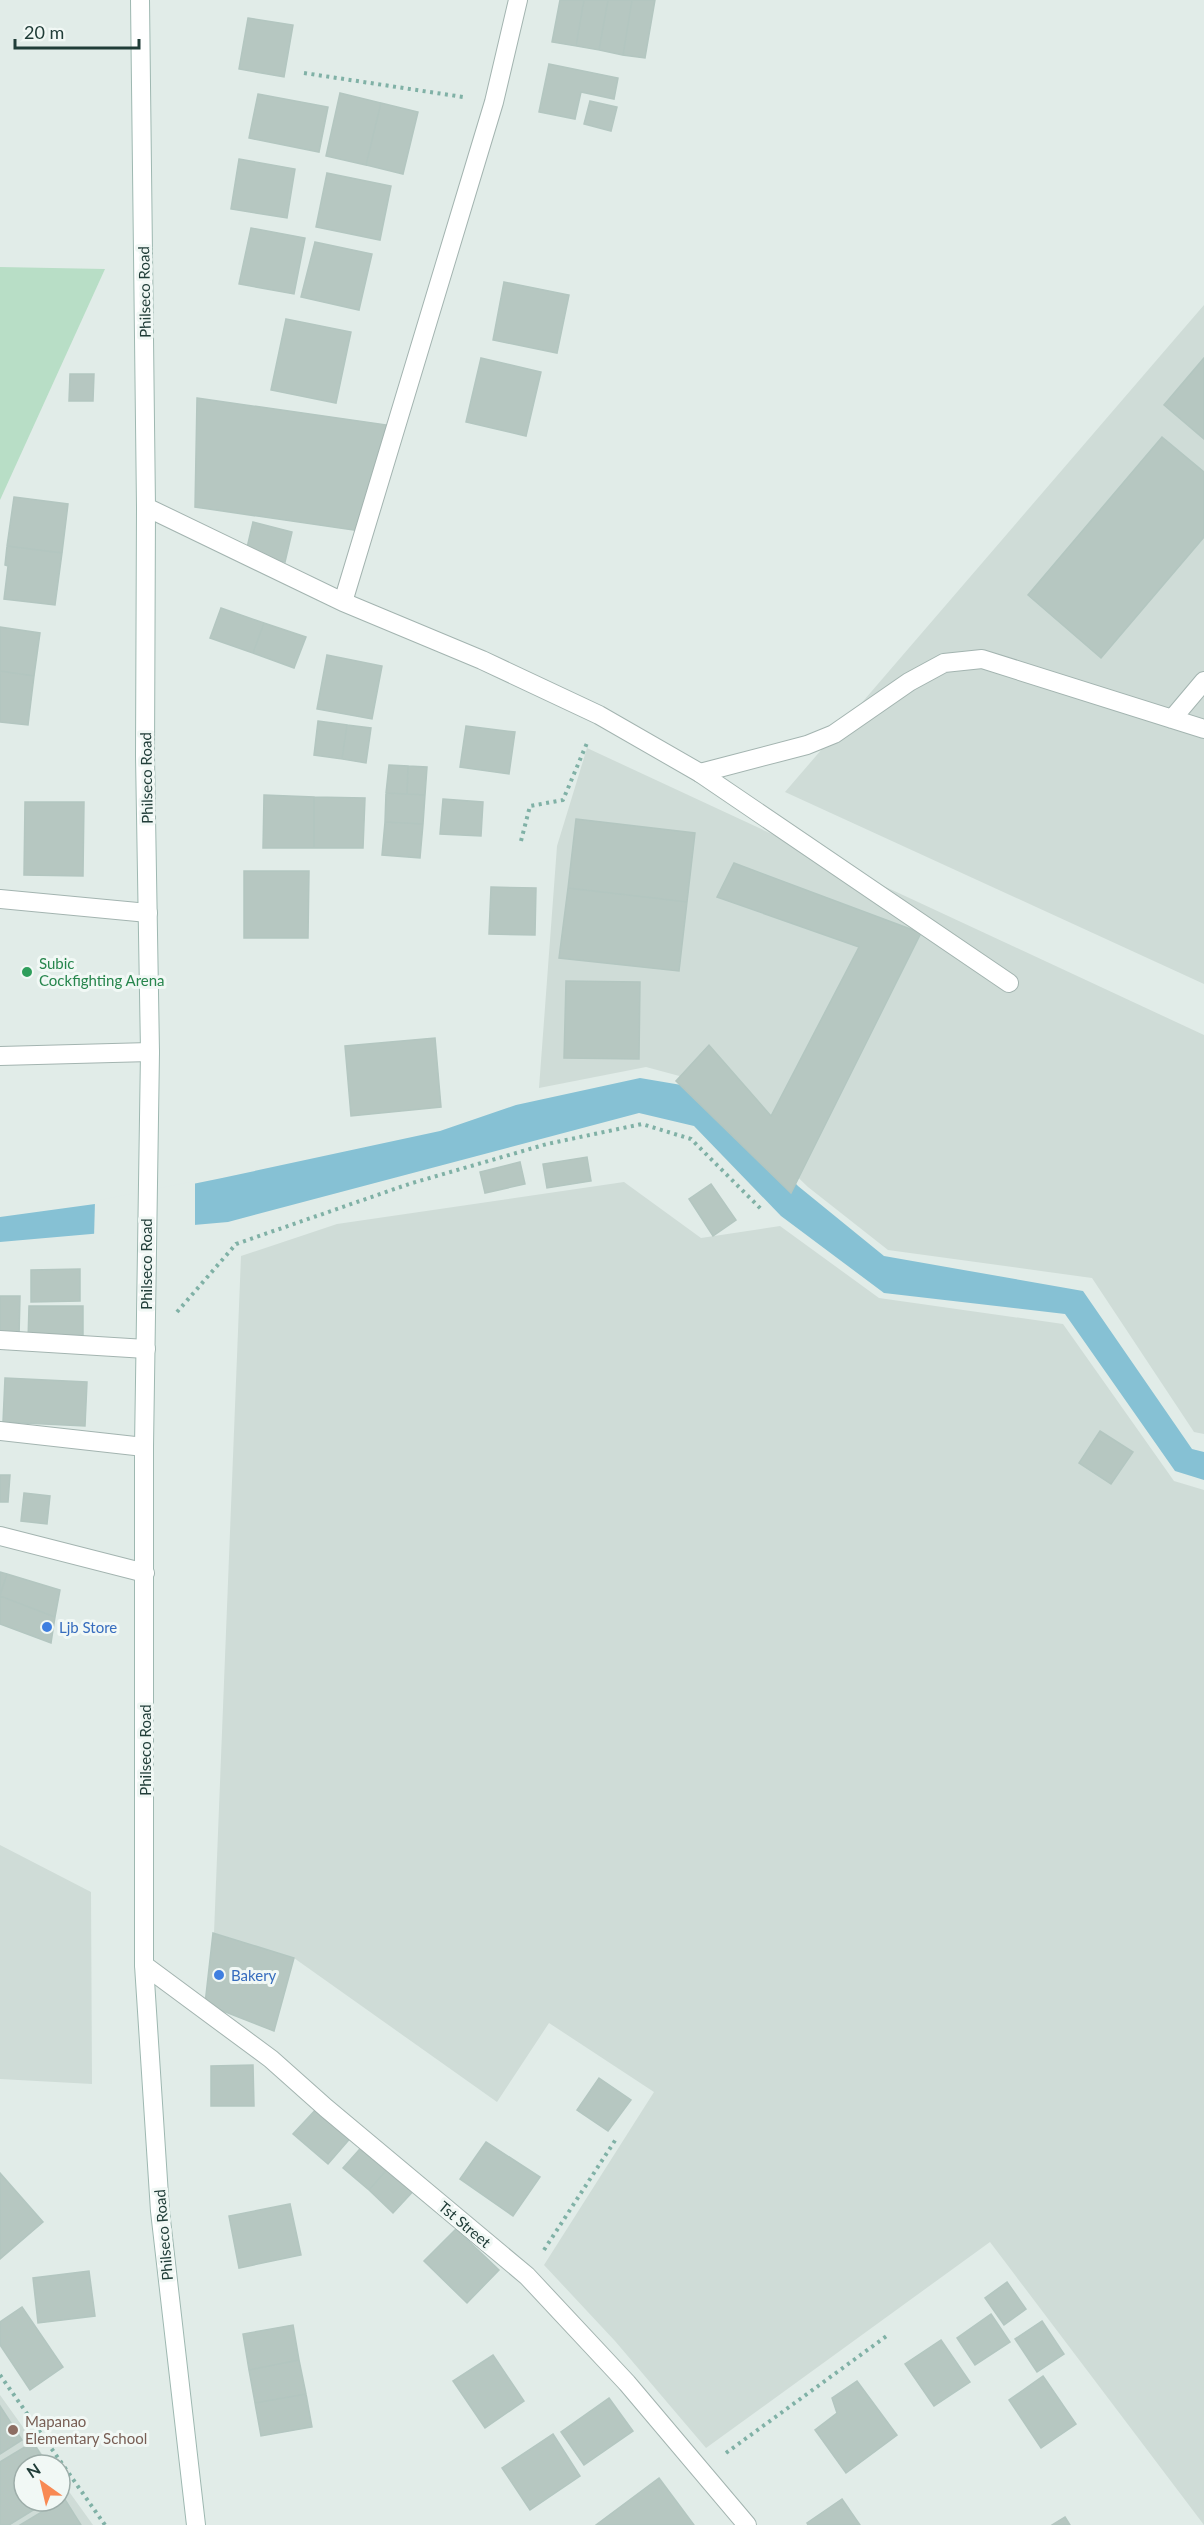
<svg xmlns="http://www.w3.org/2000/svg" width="1204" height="2525" viewBox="0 0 1204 2525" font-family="Lato,sans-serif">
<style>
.built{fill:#cfdcd7}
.green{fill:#b8dec6}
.water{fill:#86c1d4}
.pier{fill:#e1ece8}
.building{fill:#b6c7c1;stroke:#b3c6c0;stroke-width:1.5}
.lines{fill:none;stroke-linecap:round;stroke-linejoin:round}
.lane-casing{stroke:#a3b4b0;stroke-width:20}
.street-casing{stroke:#a3b4b0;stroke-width:20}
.secondary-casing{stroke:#9eb8b1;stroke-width:20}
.path{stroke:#80b1a6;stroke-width:4;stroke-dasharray:3 4.5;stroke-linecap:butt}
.lane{stroke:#fff;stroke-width:18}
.street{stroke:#fff;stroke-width:18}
.secondary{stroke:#fff;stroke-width:18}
.leisure-dot{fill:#2e9e5b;stroke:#f1f8f5;stroke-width:2}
.shop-dot{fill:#3f7fe0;stroke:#f1f8f5;stroke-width:2}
.education-dot{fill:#8d6e63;stroke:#f1f8f5;stroke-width:2}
.labels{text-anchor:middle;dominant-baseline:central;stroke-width:6;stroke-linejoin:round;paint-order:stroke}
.street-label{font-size:15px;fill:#203d38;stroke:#f1f8f5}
.leisure-label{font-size:15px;fill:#27864d;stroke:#f1f8f5;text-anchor:start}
.shop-label{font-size:15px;fill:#366cbe;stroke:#f1f8f5;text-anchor:start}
.education-label{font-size:15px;fill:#785e54;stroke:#f1f8f5;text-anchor:start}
</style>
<rect width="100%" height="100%" fill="#e1ece8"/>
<!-- built -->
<path class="built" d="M1204 305V984L785 792Z
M587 748 1204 1035V1434L1194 1432 1092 1278 888 1250 808 1187 698 1081 646 1067 539 1088 557 846Z
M624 1182 701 1238 780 1226 879 1298 1063 1324 1174 1481 1204 1490V2525L990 2242 706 2448 615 2341 544 2265 654 2092 549 2023 497 2102 294 1958 214 1933 241 1256 337 1224Z
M0 1845 91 1892 92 2084 0 2079Z
M0 2395 50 2465H24V2501H60V2479L93 2525H0Z"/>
<!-- green -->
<path class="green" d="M0 267 105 269 0 500Z"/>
<!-- water -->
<path class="water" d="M640 1078 705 1089 798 1186 884 1256 1083 1291 1192 1449 1204 1452V1480L1175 1471 1065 1314 884 1293 781 1216 694 1126 639 1113 228 1222 0 1242V1217L95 1204 222 1178 440 1131 516 1105Z"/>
<!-- pier -->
<path class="pier" d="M195 1181V1228L94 1238 95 1201Z"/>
<!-- building -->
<path class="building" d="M560 0H584L576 46 552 42Z
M584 0H608L599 50 576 46Z
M608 0H632L623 55 599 50Z
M632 0H655L645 58 623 55Z
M248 18 293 25 284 77 239 69Z
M549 64 618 78 614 99 581 92 575 119 539 112Z
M340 93 381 103 366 165 326 156Z
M258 94 328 107 319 152 249 138Z
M590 101 617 107 611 131 584 124Z
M381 103 418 112 403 174 366 165Z
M239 159 295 169 287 218 231 209Z
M327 173 391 186 380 240 316 227Z
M251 228 305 238 294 294 239 284Z
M315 242 372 254 359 310 301 297Z
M504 282 569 295 557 353 493 340Z
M286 319 351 332 336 403 271 390Z
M481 358 541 372 526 436 466 422Z
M1204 358V439L1164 405Z
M70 374H94L93 401H69Z
M197 398 387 425 360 531 195 507Z
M1162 437 1204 472V537L1101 658 1028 595Z
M14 497 68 504 62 553 7 546Z
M253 522 292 532 285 562 246 552Z
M7 546 62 553 55 605 4 599 8 566 5 565Z
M221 608 264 623 253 653 210 638Z
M264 623 306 637 294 668 253 653Z
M0 627 40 633 34 676 0 671Z
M327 655 382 666 372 719 317 709Z
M0 671 34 676 28 725 0 722Z
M318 721 347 725 342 759 314 755Z
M347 725 371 728 366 763 342 759Z
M466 726 515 732 509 774 460 767Z
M389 765 408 766 407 794 386 793Z
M408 766 427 767 425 795 407 794Z
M386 793 425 795 423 824 385 822Z
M264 795 314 797V848H263Z
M314 797 365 798 363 848H314Z
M443 799 483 802 481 836 440 834Z
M25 802H84L83 876 24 875Z
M576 819 695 833 687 902 568 888Z
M385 822 423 824 420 858 382 855Z
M734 863 921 933 791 1193 676 1081 709 1045 771 1116 859 947 717 897Z
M244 871H309L308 938H244Z
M491 887 536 888 535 935 489 934Z
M568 888 687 902 679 971 559 958Z
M566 981 640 982 639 1059 564 1058Z
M435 1038 441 1107 351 1116 345 1046Z
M587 1157 591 1181 547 1188 543 1164Z
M520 1162 525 1184 485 1193 480 1172Z
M711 1184 736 1220 713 1236 689 1199Z
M80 1269V1301L31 1302V1270Z
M0 1296H20L19 1337H0Z
M29 1306H83V1341H28Z
M5 1378 87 1382 85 1426 3 1422Z
M1100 1431 1133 1452 1111 1484 1079 1463Z
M0 1475H10L8 1502H0Z
M24 1493 50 1496 47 1524 21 1521Z
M0 1572 7 1574 0 1594Z
M7 1574 60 1590 55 1617 0 1596Z
M0 1596 55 1617 51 1643 0 1624Z
M213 1933 294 1958 274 2031 205 2004Z
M253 2065 254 2106H211V2066Z
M599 2078 631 2100 608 2131 577 2110Z
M319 2106 353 2135 328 2164 293 2134Z
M366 2142 391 2165 369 2190 343 2168Z
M486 2142 540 2177 513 2216 460 2179Z
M391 2165 417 2187 393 2213 369 2190Z
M0 2173 43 2222 0 2259Z
M290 2204 301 2255 239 2268 229 2216Z
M456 2229 499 2270 467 2303 424 2261Z
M89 2271 95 2316 38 2323 33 2278Z
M1007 2282 1026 2309 1004 2325 985 2298Z
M22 2307 63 2367 30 2390 0 2345V2322Z
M991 2314 1010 2342 975 2365 957 2338Z
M1042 2321 1064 2354 1037 2372 1015 2339Z
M293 2325 299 2360 249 2370 243 2334Z
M941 2340 970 2382 934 2406 905 2364Z
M493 2355 524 2401 485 2428 453 2381Z
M299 2360 306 2394 255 2403 249 2370Z
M1043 2376 1076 2424 1041 2448 1009 2400Z
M857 2381 897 2435 846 2473 815 2430 837 2413 832 2398Z
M306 2394 312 2427 261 2436 255 2403Z
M609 2398 633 2431 584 2465 561 2432Z
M0 2406 22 2440 0 2454Z
M553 2434 580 2476 530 2510 502 2468Z
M33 2442 47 2465H24V2501H48L9 2525H0V2462Z
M659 2478 694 2525H596Z
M64 2498 81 2525H20L60 2501Z
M842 2499 860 2525H808L807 2523Z
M1065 2517 1070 2525H1052Z"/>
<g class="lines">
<defs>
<path id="lane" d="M1172 719 1204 681
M700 773 807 745 834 734 909 682 944 663 982 659 1204 729
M0 899 148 913
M0 1056 150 1052
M0 1340 146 1349
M0 1536 145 1573"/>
<path id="street" d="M146 507 343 602 482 660 599 715 700 773 1009 983
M343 602 494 102 518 0
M0 1431 144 1447
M144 1965 271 2059 326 2108 527 2276 627 2383 747 2525"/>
<path id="secondary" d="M140 0 146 507 145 756 150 1052 144 1447V1965L160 2211 196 2525"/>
</defs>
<!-- lane casing -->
<use href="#lane" class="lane-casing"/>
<!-- street casing -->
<use href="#street" class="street-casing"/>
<!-- secondary casing -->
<use href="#secondary" class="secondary-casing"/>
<!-- path -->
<path class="path" d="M304 73 463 97
M521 841 530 806 563 800 587 743
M177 1312 236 1244 409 1184 547 1144 642 1124 691 1139 763 1211
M544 2250 616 2139
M0 2375 105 2525
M726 2453 888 2335"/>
<!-- lane -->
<use href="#lane" class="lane"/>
<!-- street -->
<use href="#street" class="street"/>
<!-- secondary -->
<use href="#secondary" class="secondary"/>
</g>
<!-- markers -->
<circle class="leisure-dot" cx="27" cy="972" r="6"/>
<g class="shop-dot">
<circle cx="47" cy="1627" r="6"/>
<circle cx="219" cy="1975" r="6"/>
</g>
<circle class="education-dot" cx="13" cy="2430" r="6"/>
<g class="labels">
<!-- street labels -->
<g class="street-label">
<text transform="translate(144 292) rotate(-91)">Philseco Road</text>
<text transform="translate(146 778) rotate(-91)">Philseco Road</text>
<text transform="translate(146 1264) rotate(-90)">Philseco Road</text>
<text transform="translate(145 1750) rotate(-90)">Philseco Road</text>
<text transform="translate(465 2224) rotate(40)">Tst Street</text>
<text transform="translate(163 2235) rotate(-95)">Philseco Road</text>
</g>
<!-- leisure labels -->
<g class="leisure-label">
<text x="39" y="963">Subic<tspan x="39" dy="17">Cockfighting Arena</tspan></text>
</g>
<!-- shop labels -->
<g class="shop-label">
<text x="59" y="1627">Ljb Store</text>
<text x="231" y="1975">Bakery</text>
</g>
<!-- education labels -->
<g class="education-label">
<text x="25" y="2421">Mapanao<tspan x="25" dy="17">Elementary School</tspan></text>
</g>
</g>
<!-- north arrow -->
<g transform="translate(42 2483) rotate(326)"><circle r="28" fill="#f1f8f5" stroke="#9dada9" stroke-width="1.5"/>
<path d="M0-4.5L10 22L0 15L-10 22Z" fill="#f88953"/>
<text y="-9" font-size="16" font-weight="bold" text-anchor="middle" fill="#203d38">N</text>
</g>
<!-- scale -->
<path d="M15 39v9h124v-9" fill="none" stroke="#203d38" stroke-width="3"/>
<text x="24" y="39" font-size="18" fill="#203d38" stroke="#f1f8f5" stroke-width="4.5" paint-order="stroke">20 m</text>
</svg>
